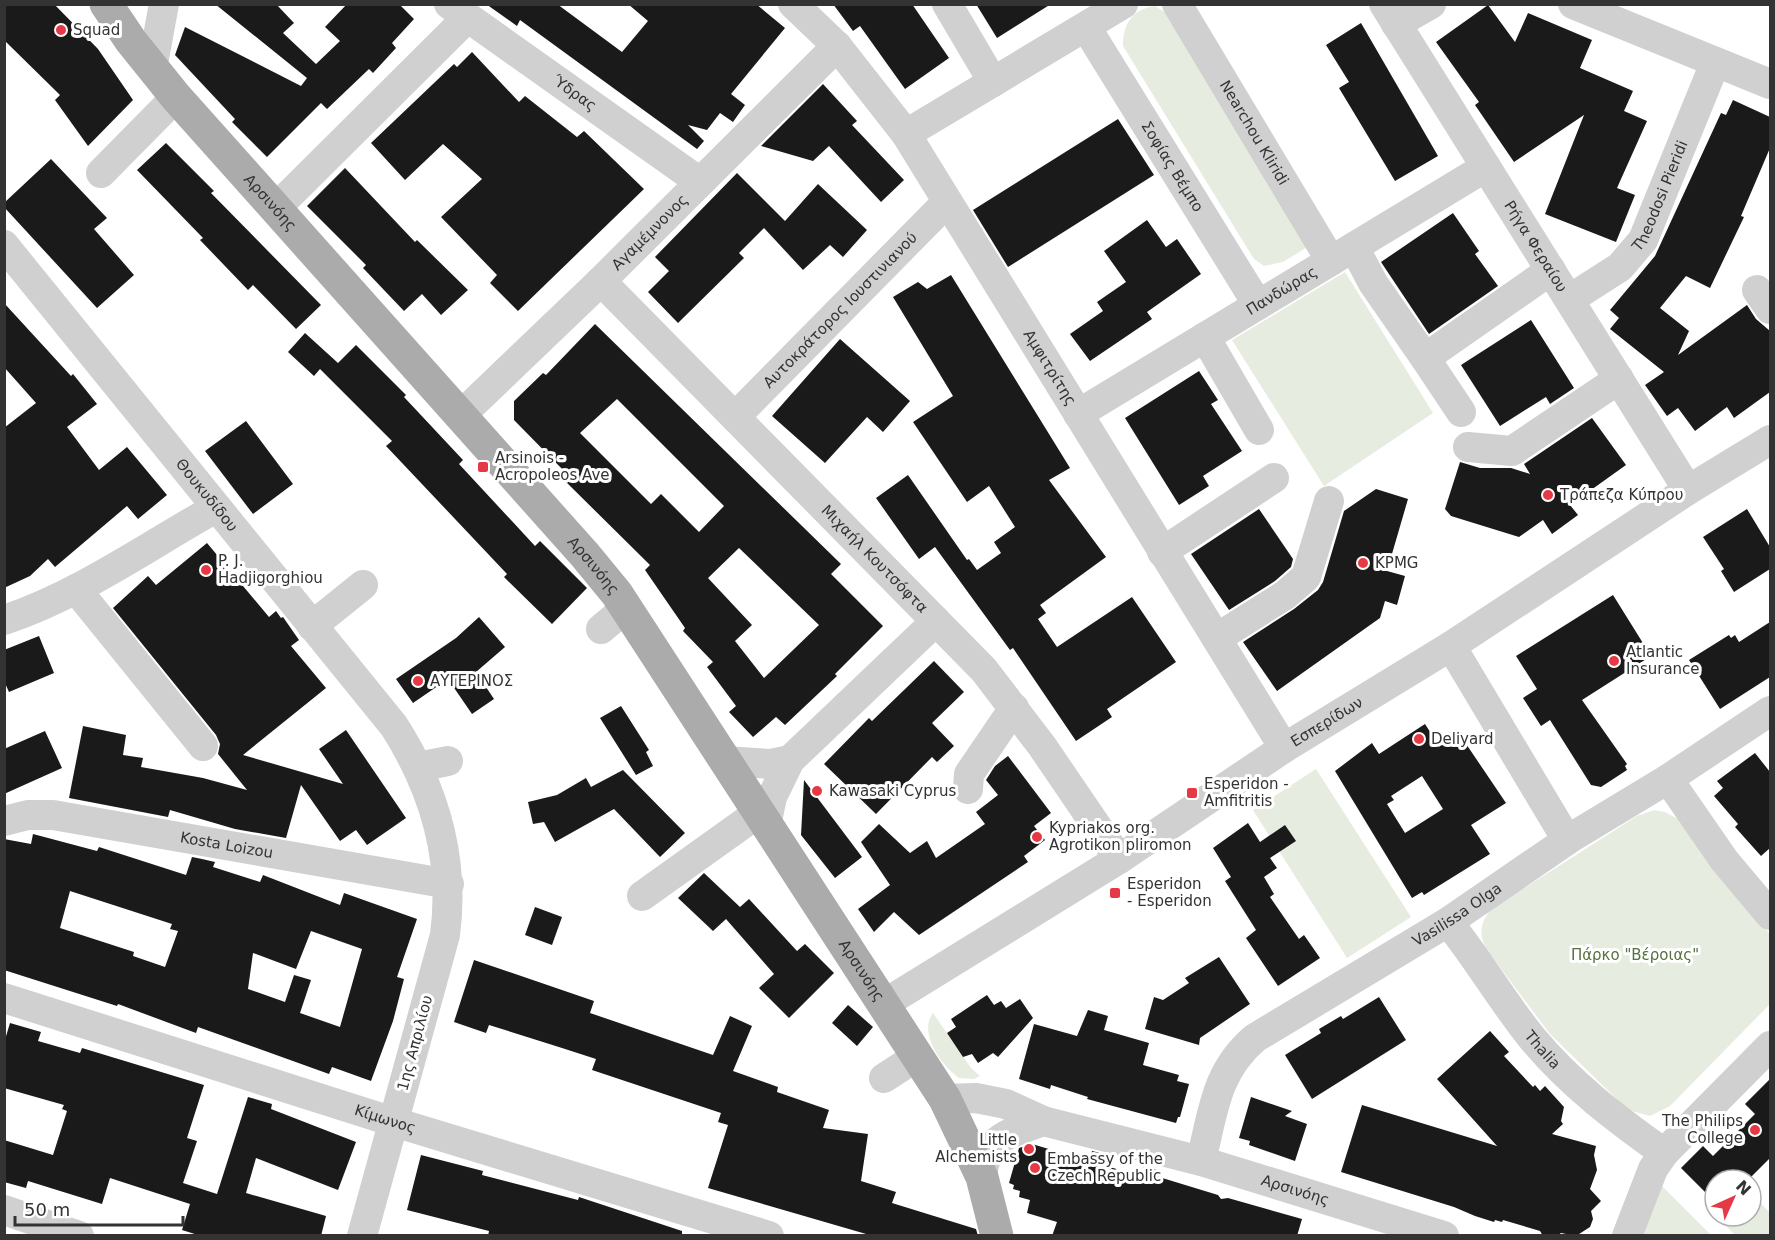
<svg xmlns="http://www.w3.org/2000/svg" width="1775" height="1240" viewBox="0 0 1775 1240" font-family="'DejaVu Sans',sans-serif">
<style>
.green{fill:#e6ecdf}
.building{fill:#1a1a1a;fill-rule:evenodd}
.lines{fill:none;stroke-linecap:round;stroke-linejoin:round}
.minor{stroke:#d0d0d0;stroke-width:30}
.major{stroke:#ababab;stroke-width:33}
.poi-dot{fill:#e63946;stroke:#fff;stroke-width:2}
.labels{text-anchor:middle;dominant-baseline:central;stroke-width:6;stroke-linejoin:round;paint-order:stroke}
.poi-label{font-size:15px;fill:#333;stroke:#fff;text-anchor:start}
.street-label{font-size:15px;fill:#333;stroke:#fff}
.park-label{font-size:15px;fill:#56703f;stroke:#fff}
</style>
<rect width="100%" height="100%" fill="#fff"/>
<!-- green -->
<path class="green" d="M1155 6 1169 15 1309 246 1283 262 1264 266 1254 259 1123 46C1123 24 1132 9 1155 6Z
M1345 272 1433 413 1324 486 1232 340Z
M1316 769 1411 917 1347 958 1253 810Z
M1654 810 1665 812 1680 820 1733 893 1770 934V1004L1670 1106 1650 1116 1628 1110 1550 1034 1487 950C1477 934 1481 917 1496 906L1637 816Z
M933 1013 971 1068 980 1076 974 1079 959 1078C941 1065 918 1033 933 1013Z
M1657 1181 1711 1235 1632 1236Z
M1755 1197 1770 1213V1235H1735L1726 1226 1736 1216H1751V1201Z"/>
<!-- building -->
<path class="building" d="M4 4H54L98 49 133 100 88 146 55 100 60 95 4 40Z
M215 4H276L294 23 283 33 316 64 340 41 325 27 347 4H399L414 19 392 43 396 48 373 73 369 69 327 109 321 103 267 157 232 122 235 119 175 55 185 27 301 86 307 78Z
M486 4H557L622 52 648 21 628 4H756L785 28 731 94 745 105 733 122 720 113 707 130 688 125 704 141 697 149 520 20 517 26Z
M833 4H912L949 58 905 89 860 26 853 31Z
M976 4H1051L997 38Z
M1488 5 1515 42 1528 13 1592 40 1580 68 1633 91 1624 111 1647 121 1617 188 1635 195 1616 242 1545 214 1584 115 1514 162 1475 105 1479 102 1436 42Z
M1361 23 1438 156 1395 181 1339 88 1349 82 1326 45Z
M472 52 519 102 525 96 577 137 584 131 644 189 518 311 490 283 497 275 441 217 482 179 443 144 405 180 371 143 454 64 457 67Z
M823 84 857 121 852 125 904 180 881 202 829 146 813 161 761 146Z
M1733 100 1770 117V148L1741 216 1744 217 1710 288 1686 276 1660 308 1689 331 1678 355 1747 305 1756 319 1770 331V392L1734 418 1727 407 1695 431 1678 408 1667 416 1645 385 1664 372 1610 329 1619 318 1610 310 1655 256 1721 113 1726 115Z
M1118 119 1154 175 1008 267 973 210Z
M166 143 214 191 211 193 321 305 296 329 253 285 248 290 200 240 203 238 137 170Z
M51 159 107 218 94 229 134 275 97 308 4 207V203Z
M345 168 415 242 417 240 468 290 441 315 422 294 404 311 363 268 366 265 307 206Z
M737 173 785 221 818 184 867 230 843 257 830 245 803 270 764 228 739 253 744 258 678 323 648 292 669 271 655 257Z
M1453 213 1479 251 1475 254 1498 286 1429 334 1381 262Z
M1147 220 1166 247 1177 239 1201 274 1147 312 1152 319 1090 361 1070 334 1103 311 1097 302 1126 282 1104 251Z
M951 275 1070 468 1049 480 1106 557 1040 605 1046 613 1038 619 1057 647 1132 597 1176 662 1107 709 1112 717 1076 741 1013 648 1010 650 935 547 919 559 876 498 908 475 967 560 969 559 977 570 1001 553 994 542 1015 527 989 486 967 502 913 422 953 396 893 297 918 282 927 289Z
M4 303 71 376 73 374 97 404 67 427 99 470 127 447 167 495 138 519 127 506 55 567 48 559 30 576 4 588V428L36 403 4 367Z
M1531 320 1574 388 1550 404 1546 397 1500 426 1461 365Z
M595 324 841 564 831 574 883 626 835 674 837 676 785 725 776 717 753 737 729 712 736 706 707 667 713 662 683 631 685 628 645 570 650 565 562 478 567 474 514 420V401L543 373 546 375ZM617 399 724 506 699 532 661 494 651 504 580 433ZM739 548 819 625 764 678 735 641 752 625 708 578Z
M305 333 338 363 356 345 406 395 404 397 463 460 459 464 535 546 540 541 587 588 552 624 504 577 507 574 386 446 392 441 320 369 314 376 288 352Z
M840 339 910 401 883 432 867 417 825 463 772 416Z
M1199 371 1218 400 1211 404 1242 451 1203 476 1209 486 1179 505 1125 418Z
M1592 418 1626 465 1570 505 1578 515 1552 534 1543 520 1519 537 1451 516 1445 509 1460 462 1480 468H1511L1530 474 1524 464Z
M246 421 293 484 253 514 205 451Z
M1376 489 1408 499 1387 571 1405 576 1397 605 1385 601 1380 618 1277 691 1243 642 1294 609 1318 590 1323 582 1344 511Z
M1259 509 1293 559 1291 567 1275 581 1229 610 1191 554Z
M1747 509 1770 547V569L1734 592 1721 571 1724 569 1703 537Z
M207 543 269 617 276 611 281 618 283 617 299 640 291 646 326 688 243 755 343 784 319 749 346 730 406 818 367 845 356 830 340 841 301 785 286 838 235 829 170 810 168 817 69 798 83 726 126 735 123 755 143 758 141 767 203 778 247 790 218 754 220 744 216 735 113 608 148 576 156 585Z
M1613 595 1651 656 1582 700 1627 764 1625 766 1627 770 1601 787 1591 785 1550 720 1541 726 1523 698 1537 689 1516 656Z
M479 617 505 647 476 672 494 699 472 714 448 679 413 703 396 679 456 638Z
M1770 622V677L1720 709 1689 660 1729 635 1731 638 1735 635 1739 642Z
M39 636 54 673 9 692 4 681V650Z
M934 661 964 692 932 723 954 746 937 762 932 757 876 814 824 764 869 718 872 721Z
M621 706 649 750 646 752 653 766 636 775 600 718Z
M1425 724 1436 741 1456 729 1506 803 1471 825 1490 854 1424 895 1422 892 1412 898 1335 771 1372 743 1379 754ZM1422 776 1443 809 1405 833 1387 804 1394 800 1391 796Z
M45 731 62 768 4 794V749Z
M1755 753 1770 772V848L1761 856 1735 827 1738 824 1714 796 1723 788 1717 781Z
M1008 756 1051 813 1034 826 1045 840 1024 856 1028 862 919 935 894 912 874 932 858 909 890 885 861 842 879 824 910 853 927 841 936 858 985 824 976 812 998 795 986 780 995 766Z
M623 770 685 833 660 857 614 809 555 842 544 822 533 824 528 802 557 795 586 778 591 787Z
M804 780 862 857 835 878 801 835Z
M1248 823 1260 842 1285 825 1296 841 1270 858 1277 868 1264 877 1274 894 1270 897 1299 939 1304 935 1320 958 1278 986 1246 938 1256 930 1225 881 1231 877 1213 848Z
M33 834 97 851 99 847 186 875 192 857 202 859 215 862 213 867 260 882 263 875 340 905 344 893 417 919 397 977 404 979 393 1021 371 1081 332 1067 329 1074 198 1027 196 1033 118 1004 117 1006 4 970V839L31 844ZM70 891 172 924 170 929 178 931 165 967 133 956 134 952 60 928ZM311 931 362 949 340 1027 300 1013 311 980 294 975 285 1002 248 989 253 953 296 969Z
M704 873 740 907 749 899 797 951 805 944 834 973 789 1018 759 988 774 974 726 919 713 931 678 898Z
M535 907 562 917 552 945 525 935Z
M1219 957 1250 1004 1200 1038 1199 1045 1145 1029 1154 997 1163 1000 1189 983 1185 978Z
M474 960 594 1001 590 1013 713 1055 730 1016 752 1026 733 1071 778 1087 777 1092 829 1110 823 1128 868 1134 861 1181 896 1192 892 1203 976 1229 978 1236H873L708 1188 728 1125 718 1122 721 1113 592 1070 596 1059 562 1048 489 1025 486 1033 454 1022Z
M987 995 994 1005 1001 1001 1006 1008 1020 999 1033 1018 998 1057 993 1053 978 1063 972 1054 963 1057 947 1033 956 1027 951 1019Z
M1379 997 1406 1040 1312 1099 1285 1055 1321 1033 1319 1029 1341 1016 1343 1019Z
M848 1005 873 1027 857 1046 832 1023Z
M1088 1010 1108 1016 1104 1030 1149 1043 1143 1065 1179 1075 1177 1081 1189 1084 1180 1117H1178L1176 1123 1087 1099 1088 1097 1051 1085 1050 1089 1019 1079 1034 1024 1077 1036Z
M10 1023 41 1032 38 1041 80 1053 82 1048 204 1085 187 1138 197 1141 183 1183 217 1194 248 1097 272 1104 271 1109 356 1142 338 1190 256 1158 246 1193 326 1216 321 1236H201L182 1230 190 1204 110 1178 102 1204 28 1181 26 1188 4 1182V1140L53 1155 67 1111 62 1109 64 1105 4 1088V1043Z
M1490 1031 1509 1052 1504 1056 1533 1087 1535 1085 1540 1091 1545 1086 1564 1107 1561 1121 1563 1124 1552 1134 1596 1146 1594 1155 1597 1170 1590 1189 1601 1201 1591 1211 1593 1219 1590 1227 1576 1236 1561 1233 1557 1236H1543L1540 1231 1503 1220 1502 1222 1495 1220 1494 1222 1475 1216 1454 1207 1341 1172 1362 1105 1497 1146 1437 1079Z
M1770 1079V1158L1748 1180H1715V1202L1681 1168 1703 1146 1713 1156 1755 1114 1745 1104Z
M1251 1097 1292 1111 1285 1116 1307 1124 1295 1161 1249 1145 1250 1141 1239 1138Z
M1032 1144 1089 1161 1092 1151 1108 1155 1106 1166 1141 1176 1144 1166 1161 1171 1159 1177 1218 1195 1221 1199 1228 1198 1302 1219 1297 1236H1052L1057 1222 1027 1213 1030 1200 1019 1197 1020 1191 1013 1189 1014 1185 1009 1183 1019 1148Z
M421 1155 483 1171 482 1175 578 1200 579 1197 682 1231V1236H488L489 1231 407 1210Z"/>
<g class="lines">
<!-- minor -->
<g class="minor">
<path id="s1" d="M449 4 700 182"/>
<path id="s2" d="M793 4 837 46 906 134 1284 748"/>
<path d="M947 4 993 82"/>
<path id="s3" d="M1177 4 1331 261"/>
<path id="s4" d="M1384 4 1688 490"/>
<path d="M1573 4 1770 84"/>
<path d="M1396 24 1431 4"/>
<path id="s5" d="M1086 27 1258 305"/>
<path d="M152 69 164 4"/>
<path d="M906 134 1123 4"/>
<path d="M101 173 176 97"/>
<path d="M276 208 467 18"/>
<path id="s6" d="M4 245 394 726C435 790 455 859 445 935L362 1236"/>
<path d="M1354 247 1373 283 1425 358 1551 270"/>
<path id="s7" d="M601 281 984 670 1042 746 1119 859"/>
<path d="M1757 290 1770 309"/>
<path id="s8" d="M1570 299 1620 267 1643 240 1715 63"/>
<path d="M1205 337 1259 430"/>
<path d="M1425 358 1461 412"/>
<path id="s9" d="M1078 414 1486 167"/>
<path id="s10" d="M460 416 601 281 837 46"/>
<path id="s11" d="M735 417 947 202"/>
<path d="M1468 447 1512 451 1619 379"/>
<path d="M1162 552 1274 478"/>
<path d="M76 589 203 746"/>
<path d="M4 620C81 594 146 547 216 508"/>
<path d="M312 626 363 585"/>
<path d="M601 629 626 608"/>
<path d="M1217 638 1285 595 1306 577 1329 501"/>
<path d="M1451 646 1567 840"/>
<path d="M725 761 771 764 790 760"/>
<path d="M418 767 448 761"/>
<path d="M1668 779 1724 860 1770 915"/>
<path d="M968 789 969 774 1014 708"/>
<path id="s12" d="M4 821 28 815H53L449 884"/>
<path d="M766 825 772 797 790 760 936 621"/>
<path d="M642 896 758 813"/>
<path id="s13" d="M1448 922C1478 959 1502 1001 1532 1038 1570 1084 1615 1118 1664 1153"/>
<path id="s14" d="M4 998 394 1122 769 1236"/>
<path id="s15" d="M884 1004 1119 859 1284 748 1451 646 1688 490 1770 440"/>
<path d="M884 1078 918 1056"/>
<path id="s16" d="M945 1099 976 1098 1006 1104 1043 1121 1201 1161 1444 1236"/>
<path id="s17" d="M1201 1161C1213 1113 1215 1072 1255 1038L1448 922 1572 837 1668 779 1770 711"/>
<path d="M982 1177C986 1136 1009 1134 1043 1121"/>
<path d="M4 1210 79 1236"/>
<path d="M1627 1236 1653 1169 1664 1153 1770 1046"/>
</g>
<!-- major -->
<path class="major" id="s18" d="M106 4 131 41 176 97 585 555 617 594 945 1099 982 1177 997 1236"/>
</g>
<!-- markers -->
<g class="poi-dot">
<circle cx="61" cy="30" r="6"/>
<rect x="477" y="461" width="12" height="12" rx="3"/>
<circle cx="1548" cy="495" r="6"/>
<circle cx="1363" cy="563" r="6"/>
<circle cx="206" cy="570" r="6"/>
<circle cx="1614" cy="661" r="6"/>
<circle cx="418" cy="681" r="6"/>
<circle cx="1419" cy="739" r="6"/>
<circle cx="817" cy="791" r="6"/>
<rect x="1186" y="787" width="12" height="12" rx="3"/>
<circle cx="1037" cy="837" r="6"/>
<rect x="1109" y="887" width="12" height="12" rx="3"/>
<circle cx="1755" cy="1130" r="6"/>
<circle cx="1029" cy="1149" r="6"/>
<circle cx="1035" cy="1168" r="6"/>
</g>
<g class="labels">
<!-- poi labels -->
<g class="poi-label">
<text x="73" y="30">Squad</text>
<text x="495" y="458">Arsinois -<tspan x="495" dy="17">Acropoleos Ave</tspan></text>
<text x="1560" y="495">Τράπεζα Κύπρου</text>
<text x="218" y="561">P. J.<tspan x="218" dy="17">Hadjigorghiou</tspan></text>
<text x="1375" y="563">KPMG</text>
<text x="1626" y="652">Atlantic<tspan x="1626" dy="17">Insurance</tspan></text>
<text x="430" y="681">ΑΥΓΕΡΙΝΟΣ</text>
<text x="1431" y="739">Deliyard</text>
<text x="1204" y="784">Esperidon -<tspan x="1204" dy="17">Amfitritis</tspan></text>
<text x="829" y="791">Kawasaki Cyprus</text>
<text x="1049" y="828">Kypriakos org.<tspan x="1049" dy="17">Agrotikon pliromon</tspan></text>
<text x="1127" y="884">Esperidon<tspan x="1127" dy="17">- Esperidon</tspan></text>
<text x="1743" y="1121" text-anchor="end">The Philips<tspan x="1743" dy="17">College</tspan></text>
<text x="1017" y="1140" text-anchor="end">Little<tspan x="1017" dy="17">Alchemists</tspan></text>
<text x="1047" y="1159">Embassy of the<tspan x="1047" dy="17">Czech Republic</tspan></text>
</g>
<!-- street labels -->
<g class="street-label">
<text stroke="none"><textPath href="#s1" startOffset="154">Ύδρας</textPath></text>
<text stroke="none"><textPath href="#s3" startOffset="150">Nearchou Kliridi</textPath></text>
<text stroke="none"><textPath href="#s5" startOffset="164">Σοφίας Βέμπο</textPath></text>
<text stroke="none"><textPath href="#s8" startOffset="142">Theodosi Pieridi</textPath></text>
<text stroke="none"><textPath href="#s18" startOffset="258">Αρσινόης</textPath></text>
<text stroke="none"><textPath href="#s10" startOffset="264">Αγαμέμνονος</textPath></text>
<text stroke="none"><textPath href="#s4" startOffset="286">Ρήγα Φεραίου</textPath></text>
<text stroke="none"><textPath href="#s9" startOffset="238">Πανδώρας</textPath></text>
<text stroke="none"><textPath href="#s11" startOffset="150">Αυτοκράτορος Ιουστινιανού</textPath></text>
<text stroke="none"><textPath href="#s2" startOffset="447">Αμφιτρίτης</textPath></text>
<text stroke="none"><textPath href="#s6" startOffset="322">Θουκυδίδου</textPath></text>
<text stroke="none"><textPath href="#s7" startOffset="390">Μιχαήλ Κουτσόφτα</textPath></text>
<text stroke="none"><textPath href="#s18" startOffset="744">Αρσινόης</textPath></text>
<text stroke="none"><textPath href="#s15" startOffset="525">Εσπερίδων</textPath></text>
<text stroke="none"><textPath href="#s12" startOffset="226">Kosta Loizou</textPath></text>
<text stroke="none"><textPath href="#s17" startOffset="374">Vasilissa Olga</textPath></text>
<text stroke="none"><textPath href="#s18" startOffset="1230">Αρσινόης</textPath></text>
<text transform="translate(415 1043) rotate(-75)">1ης Απριλίου</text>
<text stroke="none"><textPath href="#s13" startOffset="159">Thalia</textPath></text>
<text stroke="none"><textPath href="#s14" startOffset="400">Κίμωνος</textPath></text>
<text stroke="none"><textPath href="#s16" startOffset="364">Αρσινόης</textPath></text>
</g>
<!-- park labels -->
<g class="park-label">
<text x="1635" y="955">Πάρκο "Βέροιας"</text>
</g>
</g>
<!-- border -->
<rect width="1775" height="1240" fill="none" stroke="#333333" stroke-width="12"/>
<!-- north arrow -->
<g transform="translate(1733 1198) rotate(45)"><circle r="28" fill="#ffffff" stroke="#adadad" stroke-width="1.5"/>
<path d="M0-4.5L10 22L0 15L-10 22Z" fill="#e63946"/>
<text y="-9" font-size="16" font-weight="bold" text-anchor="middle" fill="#333333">N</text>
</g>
<!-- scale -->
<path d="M15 1216v9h168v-9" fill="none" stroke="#333333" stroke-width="3"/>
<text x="24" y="1216" font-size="18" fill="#333333" stroke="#ffffff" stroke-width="4.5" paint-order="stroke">50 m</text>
</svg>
